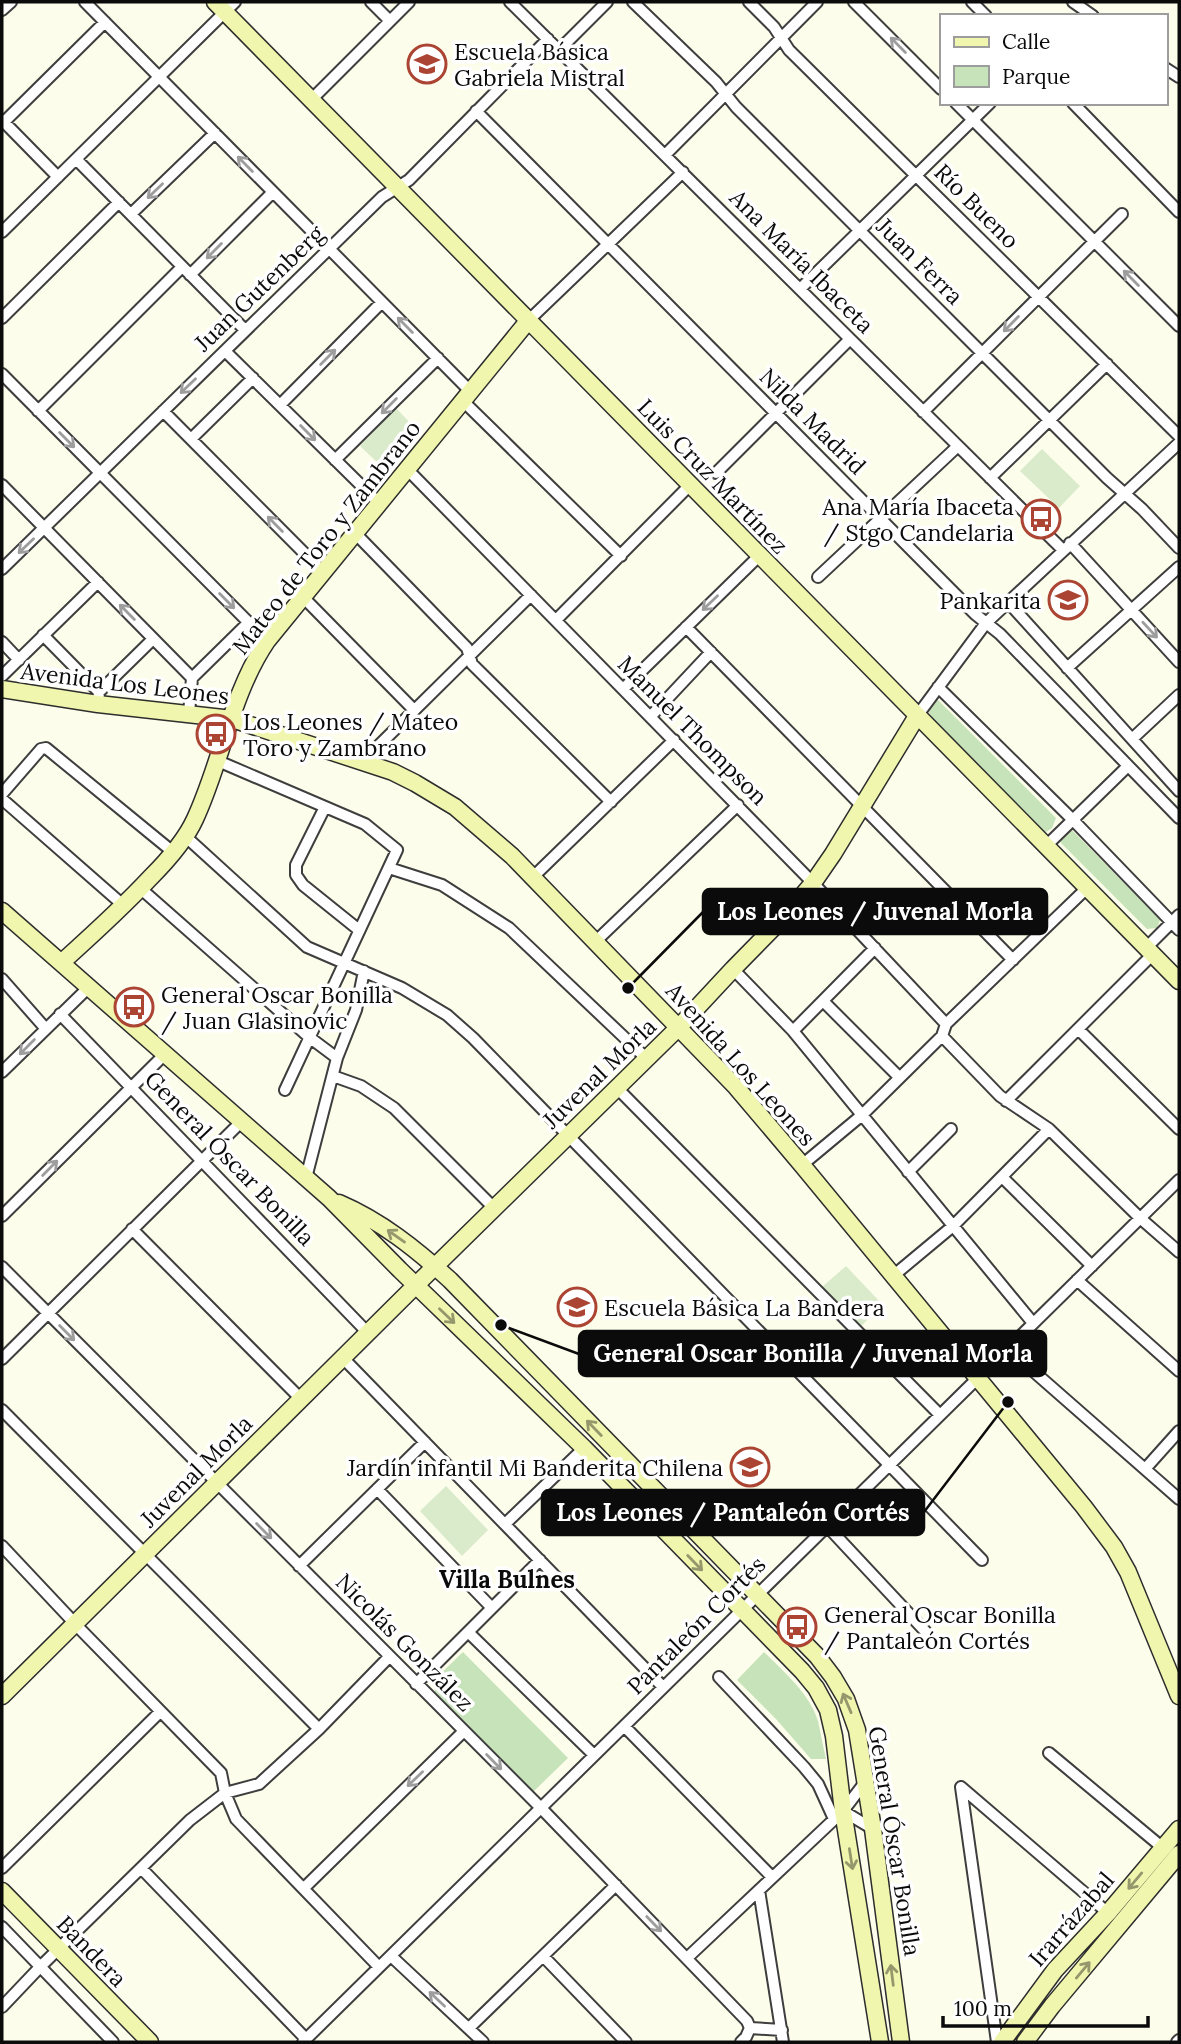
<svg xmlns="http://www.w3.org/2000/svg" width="1181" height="2044" viewBox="0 0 1181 2044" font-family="Lora,serif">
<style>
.green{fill:#c7e3b9}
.pitch{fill:#d9ebca}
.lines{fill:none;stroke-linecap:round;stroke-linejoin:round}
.street-casing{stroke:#3e3e3e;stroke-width:14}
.secondary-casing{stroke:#2d2d2d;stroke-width:19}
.street{stroke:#fff;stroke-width:10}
.secondary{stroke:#f0f6ad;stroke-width:16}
.oneway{stroke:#9d9d9d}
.oneway2{stroke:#94986c}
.labels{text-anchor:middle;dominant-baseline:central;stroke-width:7;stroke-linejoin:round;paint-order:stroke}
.poi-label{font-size:23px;fill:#0b0b0b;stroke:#fff;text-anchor:start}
.street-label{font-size:23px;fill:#0b0b0b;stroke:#fff}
.neighbourhood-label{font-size:24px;font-weight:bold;fill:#0b0b0b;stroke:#fff}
.leader{fill:none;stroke:#0b0b0b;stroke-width:2.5}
.callout-dot{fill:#0b0b0b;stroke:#fff;stroke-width:2.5}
.callout{fill:#0b0b0b;stroke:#0b0b0b;stroke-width:2.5}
.callout-label{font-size:24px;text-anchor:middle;font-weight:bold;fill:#fff}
</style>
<rect width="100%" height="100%" fill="#fdfdeb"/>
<!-- green -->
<path class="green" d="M936 698 1056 818 1052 828 1043 834 932 718 929 712V705Z
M1070 828 1160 920 1157 928 1147 929 1061 843 1059 838Z
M463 1652 568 1758 533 1792 435 1692 434 1680Z
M764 1652C783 1671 810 1694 818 1721 821 1734 823 1747 826 1759H811L776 1719 737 1680Z"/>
<!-- pitch -->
<path class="pitch" d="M396 408 414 427 379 464 360 446Z
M1042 449 1080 486 1059 508 1020 471Z
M846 1266 883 1305 860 1327 822 1287Z
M446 1486 488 1530 462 1556 420 1511Z"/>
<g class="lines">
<defs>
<path id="street" d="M85 2 470 391
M371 2 390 21
M510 2 1063 550
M633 2 716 82 736 107 1107 478 1142 509 1179 548
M749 2 774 27 789 50 1179 436
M854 2 941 89
M972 2 986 16
M1073 2 1093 16
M2 10 11 2
M559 50 607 2
M1165 68 1179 77
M311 100 409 2
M956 103 1179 326
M1073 103 1179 212
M476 111 975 614 1000 634 1179 818
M2 120 58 177
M4 122 105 22
M665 155 817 2
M76 159 245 330
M131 214 215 133
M2 232 235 2
M190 275 273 192
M800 289 990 103
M2 318 119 202
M528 321 683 172
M225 351 379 503
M2 374 267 641
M463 401 621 556
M280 405 382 302
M38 411 182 267
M163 411 323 572
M923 412 1122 214
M191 439 253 378
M335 460 438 358
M407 469 813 883 946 1024
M716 473 850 339
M990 478 1107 364
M2 485 192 678
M355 533 467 648 472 664 611 802
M1070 543 1179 662
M2 569 382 197 409 180 548 39
M818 577 958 446
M303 597 414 710
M1008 602 1179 791
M556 620 690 485
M686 627 1013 960
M43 635 99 692
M2 642 19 660
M1067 668 1179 567
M2 676 98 582
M938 687 1073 820 1179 930
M623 689 759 556
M98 704 99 692 153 639
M189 713 192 678 249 622
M651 716 711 652
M917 716 986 623 1179 443
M1132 739 1179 695
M218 761 365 824 397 850 285 1090
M363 761 531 595
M2 794 41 749 46 748 173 852
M2 799 123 905
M325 807 296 865V875L303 885 359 930
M185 836 307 947 402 988 447 1015 473 1038 982 1560
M1046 846 1128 766
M389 868 442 885 509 928 647 1059
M533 877 674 740
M140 888 309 1037 337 1058
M596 941 738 805
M1146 948 1179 915
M733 969 793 1031 1033 1323
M2 979 46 1029
M823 1001 899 1077
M60 1014 368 1333
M1078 1029 1179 1129
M793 1031 875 948
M942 1036 1000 1096 1049 1129 1140 1218 1179 1252
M2 1072 89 987
M333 1076 361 1086 394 1108 494 1208
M617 1088 940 1415
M1006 1101 1153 954
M802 1165 862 1115 942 1036 946 1024 1087 888
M908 1172 951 1129
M1002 1177 1092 1266
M306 1178 337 1058 356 1010 364 971
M2 1216 165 1054
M132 1229 301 1399
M2 1267 541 1808 747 2021 750 2028
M893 1276 953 1226 1049 1129
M1077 1280 1179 1371
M1008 1349 1179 1499
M343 1358 663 1687
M2 1359 242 1121
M2 1410 319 1729
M1145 1469 1179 1431
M377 1489 492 1608
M505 1524 584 1448
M827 1526 926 1632
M2 1546 81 1630 221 1773 225 1793 236 1819 379 1967
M299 1566 425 1442
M468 1632 594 1755
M719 1677 804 1767 818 1784 834 1819
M416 1684 540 1560
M624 1726 772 1877
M1049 1753 1163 1848
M866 1781 843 1811 873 1829
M961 1787 997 2042
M961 1787 1108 1913
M2 1868 160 1712
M141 1868 306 2039
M304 1888 464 1731
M759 1890 783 2042
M2 1927 113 2042
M391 1956 483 2042
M543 1956 626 2042
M687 1958 843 1811
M2 2007 40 1967 190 1820 225 1793 259 1784 319 1729 389 1657
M469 2028 616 1885
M750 2028 782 2030
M303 2042 1179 1180
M741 2042 746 2037 750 2028
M1177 2042 1179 2040"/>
<path id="secondary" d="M215 2 1179 981
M2 689 98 704 232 719 393 772 415 783 455 807 512 856 736 1087 802 1165 1084 1507 1114 1547 1128 1572 1179 1696
M2 911 329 1198 400 1270 584 1448 802 1671 816 1688 828 1710 834 1736 843 1811 880 2042
M61 963C91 936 122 908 150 878 167 861 185 841 195 819 222 761 231 694 267 641L528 321
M339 1203C381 1221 416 1249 450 1280L817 1656 833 1677 846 1699 857 1730 873 1829 901 2042
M2 1696 416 1285 679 1027 733 969 784 917 813 883 833 854 917 716
M2 1891 150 2042
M1002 2042 1055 1970 1108 1913 1179 1829
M1025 2042 1052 2006 1179 1854"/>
</defs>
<!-- street casing -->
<use href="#street" class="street-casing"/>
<!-- secondary casing -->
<use href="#secondary" class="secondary-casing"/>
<!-- street -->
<use href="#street" class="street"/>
<!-- secondary -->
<use href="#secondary" class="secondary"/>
</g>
<!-- one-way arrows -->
<defs><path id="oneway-shaft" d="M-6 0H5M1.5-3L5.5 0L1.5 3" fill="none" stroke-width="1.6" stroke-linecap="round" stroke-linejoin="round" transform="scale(1.75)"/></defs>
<g class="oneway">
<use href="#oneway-shaft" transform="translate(898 45) rotate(-135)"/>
<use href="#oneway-shaft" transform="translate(245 164) rotate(-135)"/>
<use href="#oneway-shaft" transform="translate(155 191) rotate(136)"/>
<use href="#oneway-shaft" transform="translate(214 251) rotate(135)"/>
<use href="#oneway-shaft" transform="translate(1131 278) rotate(-135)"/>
<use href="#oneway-shaft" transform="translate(1011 324) rotate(135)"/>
<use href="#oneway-shaft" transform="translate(405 325) rotate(-135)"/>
<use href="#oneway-shaft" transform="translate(328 357) rotate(-45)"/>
<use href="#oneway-shaft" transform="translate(188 386) rotate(136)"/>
<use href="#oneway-shaft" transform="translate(389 406) rotate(135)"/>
<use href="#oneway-shaft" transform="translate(308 433) rotate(45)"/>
<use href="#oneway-shaft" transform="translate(67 440) rotate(45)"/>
<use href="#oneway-shaft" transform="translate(275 524) rotate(-135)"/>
<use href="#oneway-shaft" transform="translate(26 546) rotate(136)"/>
<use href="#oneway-shaft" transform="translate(227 601) rotate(45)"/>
<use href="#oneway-shaft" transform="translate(710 603) rotate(136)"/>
<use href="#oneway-shaft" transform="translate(127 612) rotate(-135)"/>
<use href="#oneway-shaft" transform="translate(1150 630) rotate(47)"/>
<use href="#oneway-shaft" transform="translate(27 1047) rotate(135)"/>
<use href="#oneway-shaft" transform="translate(50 1168) rotate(-45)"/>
<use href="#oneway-shaft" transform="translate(67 1333) rotate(45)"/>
<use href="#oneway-shaft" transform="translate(264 1531) rotate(45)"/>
<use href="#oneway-shaft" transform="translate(494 1762) rotate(45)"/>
<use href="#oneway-shaft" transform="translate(415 1779) rotate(136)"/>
<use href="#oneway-shaft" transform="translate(654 1924) rotate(46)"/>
<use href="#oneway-shaft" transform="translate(437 1999) rotate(-137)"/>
</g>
<g class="oneway2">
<use href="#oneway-shaft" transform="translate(396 1236) rotate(-145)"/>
<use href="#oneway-shaft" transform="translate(447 1316) rotate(44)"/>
<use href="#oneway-shaft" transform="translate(594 1428) rotate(-134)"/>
<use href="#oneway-shaft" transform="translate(695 1563) rotate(46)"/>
<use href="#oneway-shaft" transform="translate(847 1703) rotate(-113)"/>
<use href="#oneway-shaft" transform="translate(851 1859) rotate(81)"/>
<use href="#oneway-shaft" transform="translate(1135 1881) rotate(130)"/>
<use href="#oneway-shaft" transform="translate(1083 1970) rotate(-50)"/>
<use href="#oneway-shaft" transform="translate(892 1975) rotate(-97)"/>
</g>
<!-- icons -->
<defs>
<symbol id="school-ring" viewBox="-11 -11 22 22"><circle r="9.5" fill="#fff" stroke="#ab4433" stroke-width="1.5"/><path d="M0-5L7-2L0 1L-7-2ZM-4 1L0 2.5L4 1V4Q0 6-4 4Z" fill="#ab4433"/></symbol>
<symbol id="bus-ring" viewBox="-11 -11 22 22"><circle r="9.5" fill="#fff" stroke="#ab4433" stroke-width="1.5"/><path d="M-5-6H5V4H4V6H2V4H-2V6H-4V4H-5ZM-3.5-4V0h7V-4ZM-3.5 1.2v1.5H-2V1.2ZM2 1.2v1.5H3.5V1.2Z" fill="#ab4433"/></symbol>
</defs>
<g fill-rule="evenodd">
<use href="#school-ring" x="405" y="42" width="44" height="44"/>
<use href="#bus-ring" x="1019" y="497" width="44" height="44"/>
<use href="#school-ring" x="1046" y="578" width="44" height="44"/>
<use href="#bus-ring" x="194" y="712" width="44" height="44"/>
<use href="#bus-ring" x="112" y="985" width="44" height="44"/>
<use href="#school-ring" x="555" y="1285" width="44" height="44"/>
<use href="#school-ring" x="728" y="1445" width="44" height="44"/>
<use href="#bus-ring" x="775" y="1605" width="44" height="44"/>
</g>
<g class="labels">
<!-- poi labels -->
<g class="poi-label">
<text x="454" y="51">Escuela Básica<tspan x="454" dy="26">Gabriela Mistral</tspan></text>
<text x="1014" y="506" text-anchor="end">Ana María Ibaceta<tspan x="1014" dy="26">/ Stgo Candelaria</tspan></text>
<text x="1041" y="600" text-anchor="end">Pankarita</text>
<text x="243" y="721">Los Leones / Mateo<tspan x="243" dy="26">Toro y Zambrano</tspan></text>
<text x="161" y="994">General Oscar Bonilla<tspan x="161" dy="26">/ Juan Glasinovic</tspan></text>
<text x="604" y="1307">Escuela Básica La Bandera</text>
<text x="723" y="1467" text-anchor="end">Jardín infantil Mi Banderita Chilena</text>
<text x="824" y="1614">General Oscar Bonilla<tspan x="824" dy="26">/ Pantaleón Cortés</tspan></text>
</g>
<!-- street labels -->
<g class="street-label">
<text transform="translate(977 206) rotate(45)">Río Bueno</text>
<text transform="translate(802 261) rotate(45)">Ana María Ibaceta</text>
<text transform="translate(920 261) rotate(45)">Juan Ferra</text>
<text transform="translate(259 288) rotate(-44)">Juan Gutenberg</text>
<text transform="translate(813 421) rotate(45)">Nilda Madrid</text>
<text transform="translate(713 476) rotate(46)">Luis Cruz Martínez</text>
<text transform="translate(326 537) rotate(-52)">Mateo de Toro y Zambrano</text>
<text transform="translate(125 683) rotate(7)">Avenida Los Leones</text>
<text transform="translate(693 730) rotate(45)">Manuel Thompson</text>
<text transform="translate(741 1064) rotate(48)">Avenida Los Leones</text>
<text transform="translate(599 1073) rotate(-44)">Juvenal Morla</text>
<text transform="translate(230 1158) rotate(46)">General Óscar Bonilla</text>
<text transform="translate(196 1471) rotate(-45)">Juvenal Morla</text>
<text transform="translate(696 1625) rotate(-45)">Pantaleón Cortés</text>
<text transform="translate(405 1642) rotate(45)">Nicolás González</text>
<text transform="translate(895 1841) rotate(81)">General Óscar Bonilla</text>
<text transform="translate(1071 1919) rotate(-49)">Irarrázabal</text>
<text transform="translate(92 1951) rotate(46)">Bandera</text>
</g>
<!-- neighbourhood labels -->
<g class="neighbourhood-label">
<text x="507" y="1579">Villa Bulnes</text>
</g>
</g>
<!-- callouts -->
<path class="leader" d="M628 988L703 912M501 1325L579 1354M1008 1402L924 1512"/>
<g class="callout-dot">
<circle cx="628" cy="988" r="7"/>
<circle cx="501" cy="1325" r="7"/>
<circle cx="1008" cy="1402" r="7"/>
</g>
<g class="callout">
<rect x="703" y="889" width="344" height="45" rx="7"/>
<rect x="579" y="1331" width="467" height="45" rx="7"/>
<rect x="542" y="1490" width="382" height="45" rx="7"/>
</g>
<g class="callout-label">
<text x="875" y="920">Los Leones / Juvenal Morla</text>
<text x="813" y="1362">General Oscar Bonilla / Juvenal Morla</text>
<text x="733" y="1521">Los Leones / Pantaleón Cortés</text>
</g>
<!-- border -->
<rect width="1181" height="2044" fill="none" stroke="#0b0b0b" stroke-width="7"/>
<!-- legend -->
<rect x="940" y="14" width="228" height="91" fill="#ffffff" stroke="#9d9d9d" stroke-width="2"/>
<rect x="954" y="37" width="35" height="10" fill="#f0f6ad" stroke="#9d9d9d" stroke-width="2"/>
<text x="1002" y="49" font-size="21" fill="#0b0b0b">Calle</text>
<rect x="954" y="66" width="35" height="21" fill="#c7e3b9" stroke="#9d9d9d" stroke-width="2"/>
<text x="1002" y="84" font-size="21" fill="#0b0b0b">Parque</text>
<!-- scale -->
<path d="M943 2016v10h205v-10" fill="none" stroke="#0b0b0b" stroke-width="3.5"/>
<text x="954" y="2016" font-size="21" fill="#0b0b0b" stroke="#ffffff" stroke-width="5" paint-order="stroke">100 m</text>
</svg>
